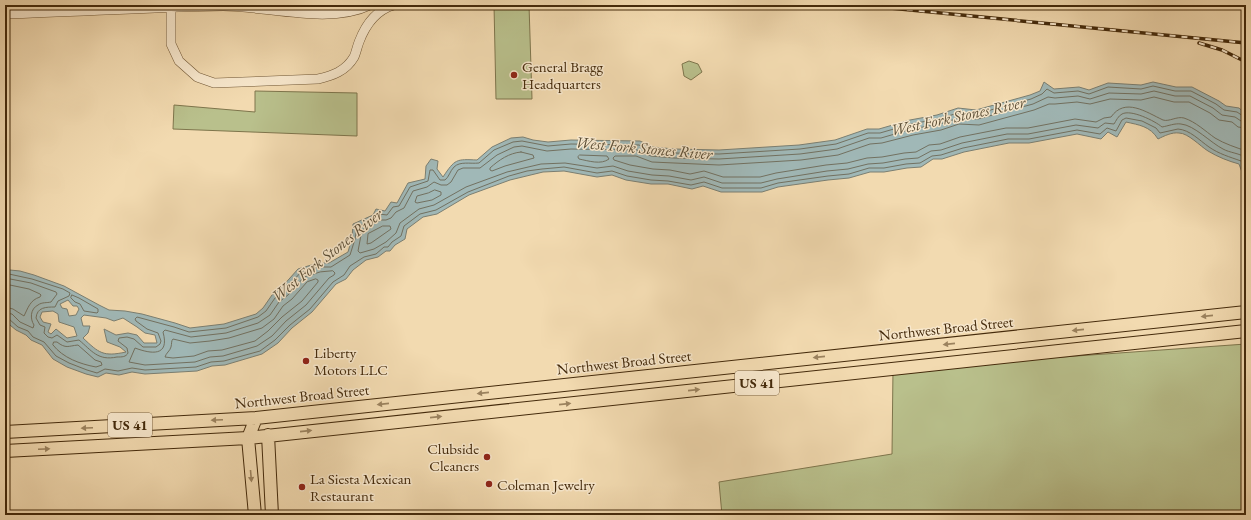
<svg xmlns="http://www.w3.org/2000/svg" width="1251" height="520" viewBox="0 0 1251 520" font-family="'EB Garamond',serif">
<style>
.green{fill:#b9c08c;stroke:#7e754c}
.water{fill:#a0b8b7;stroke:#7b7f72;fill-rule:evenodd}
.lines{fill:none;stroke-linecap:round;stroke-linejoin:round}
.shore{stroke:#727161;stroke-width:1}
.minor-casing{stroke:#705634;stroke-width:10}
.major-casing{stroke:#442a0b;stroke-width:14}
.minor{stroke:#f7e7cc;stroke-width:9}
.major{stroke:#f2dab0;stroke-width:12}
.rail-casing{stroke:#442a0b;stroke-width:3.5}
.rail{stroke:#f7e7cc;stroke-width:2;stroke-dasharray:6;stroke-linecap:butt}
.oneway{fill:#9b825e}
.poi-dot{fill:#8f2418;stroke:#f7e7cc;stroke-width:1.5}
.labels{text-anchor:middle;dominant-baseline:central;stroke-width:3;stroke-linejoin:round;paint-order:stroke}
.shield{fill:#f7e7cc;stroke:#7a6345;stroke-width:1}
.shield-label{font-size:14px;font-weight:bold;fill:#442a0b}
.poi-label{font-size:15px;fill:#442a0b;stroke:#f7e7cc;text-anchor:start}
.street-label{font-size:15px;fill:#442a0b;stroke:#f7e7cc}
.water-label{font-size:16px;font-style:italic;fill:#5b4e36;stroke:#f7e7cc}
</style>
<rect width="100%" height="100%" fill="#f2dab0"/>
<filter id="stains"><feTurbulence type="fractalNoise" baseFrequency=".005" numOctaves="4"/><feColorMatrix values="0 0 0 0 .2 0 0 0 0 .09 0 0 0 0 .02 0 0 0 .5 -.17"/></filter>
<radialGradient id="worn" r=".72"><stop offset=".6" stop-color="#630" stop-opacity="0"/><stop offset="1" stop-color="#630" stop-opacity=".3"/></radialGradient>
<!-- green -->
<path class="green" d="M494 5H529L532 99H496Z
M689 61 698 64 702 72 691 80 684 76 682 64Z
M255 91 357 93V136L173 129 174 105 255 112Z
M1246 344V515H722L719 482 892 454 893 369Z"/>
<!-- water -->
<path class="water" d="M1044 82 1054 89 1079 87 1089 90 1108 83 1141 85 1153 82 1176 87H1192L1219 101 1226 106 1239 108 1246 114V179L1243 175 1239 164C1228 161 1218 157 1208 151 1200 146 1188 133 1179 133 1172 132 1164 136 1158 139 1150 126 1139 125 1126 122L1117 137 1108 132 1101 139 1077 134 1029 143H1009L964 152 942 159H933L921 167 907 168 884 172H870L849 178 828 180 778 187 762 192H721L703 186 692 189 668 184H651L626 180 612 175 597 177 564 171 543 172 510 180 469 195 437 214 423 217 407 229 405 239 395 245 390 251H386L378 257 366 260 353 270 346 279 336 284 312 312 292 328 278 343 262 354 225 365 212 366 197 371 145 374 132 372 119 375 106 373 98 377 86 374 67 367 53 359 42 345 31 340 26 335 16 330 5 321V265L10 270 20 271 34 275 64 286 99 305 109 310 125 311 142 314 175 323 190 328 224 324 256 314 263 308 272 295 281 288 298 269 318 263H329L348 252 352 238 353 224 373 215 376 209 385 211 391 202 397 203 408 183 425 179 426 166 431 159 438 161 437 169 443 177C455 159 456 159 477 160L492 147 511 138 523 137 533 140 548 142 571 140 640 141 653 147 674 149 719 150 799 145 835 140 867 129H879L910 120 937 115 958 108 976 110 1030 95 1040 91ZM68 300 73 306H77L79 309 76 315 69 316 67 309 62 308 60 304ZM53 311 58 314 59 322 74 327 77 336 67 338 56 329 51 334 48 332 51 324 43 322 40 317 42 312ZM84 315 106 318 114 321 123 318 137 327 145 333 155 335 157 343H144L137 335 128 333 116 335 104 329 107 342 120 347 126 352C103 357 99 353 83 338L88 333 90 326H83L81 318Z"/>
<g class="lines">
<!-- shore -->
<path class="shore" d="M1246 122 1241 121 1235 117 1222 115 1213 108 1190 96H1175L1154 91 1141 94 1109 93 1090 99 1078 96 1055 98 1048 97 1033 104 978 119 959 118 940 124 912 129 881 138H869L837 149 800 154 719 159 674 158 651 156 637 150 571 149 547 151 522 146 514 147 497 155 480 168H463L458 170 451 182 447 185H441L434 182 427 187 413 191 404 208 396 212 391 218 386 220H381L362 230 358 251 360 253 374 249 386 242 396 233 400 223 419 209 434 205 466 187 507 172 541 164 565 163 597 168 613 166 628 171 652 175 669 176 691 180 704 177 722 183H761L777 179 827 171 848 169 868 164 883 163 905 159 918 158 931 151 941 150 962 143 1007 134H1028L1076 125 1098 128 1105 123 1114 124C1116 121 1118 116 1122 114 1131 109 1155 121 1162 127 1168 126 1175 123 1181 124 1194 125 1211 143 1223 149 1230 153 1240 153 1246 158
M1246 128 1238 127 1232 122 1219 120 1210 113 1189 102H1174L1154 97 1141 100 1110 99 1090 104 1077 102 1055 104H1049L1034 110 979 125 959 124 941 130 913 135 882 143 870 144 838 155 801 160 719 165 652 162 636 156H615L613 158 614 160 630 165 653 169 670 170 690 174 704 171 723 177H760L776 173 826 165 847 163 867 158 882 157 904 153 916 152 929 145 940 144 960 137 1006 128H1028L1075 119 1096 122 1104 118 1111 117C1125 97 1146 112 1163 120 1169 122 1177 116 1184 118 1196 122 1205 131 1215 138 1225 144 1235 147 1246 151
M521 152 533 155 534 158 505 166 492 171 490 170V168C499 160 509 153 521 152Z
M580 155 607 156 609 159C601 165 589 161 579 159L578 157Z
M435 190 441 192V195L432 200 417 203 415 202 417 196 428 193Z
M383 226H390L391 229 371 243 367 244 368 234Z
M5 270 9 274 32 279 63 289 70 293 69 296 58 301 55 307C46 307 37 307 36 318L40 325 45 327 44 333 48 337 52 338 57 335 67 342 79 340C92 351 98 361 117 357 122 357 126 357 128 353L127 348 118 341 119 338 127 337 134 339 143 347H156L160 344 161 341 158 333 147 329 136 321 135 319 137 317 174 327 189 332 226 328 258 317 266 311 275 298 284 291 301 272 319 267H331L350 255 355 239 357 227 375 219 379 214 387 215 393 207 399 206 410 187 428 181 430 170H433L440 180H445C449 177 450 171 454 167 460 161 470 164 479 163L494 150 513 142 522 141 548 146 571 144 639 145 652 151 674 153 719 154 800 149 836 144 868 133H880L911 124 938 119 958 113 976 114 1031 99 1042 94 1047 89 1054 93 1078 91 1089 94 1108 87 1141 89 1153 86 1175 91H1191L1216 104 1224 110 1237 112 1243 116 1246 117
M333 271 335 273 334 275 329 278 306 305 286 321 272 336 257 346 223 356 210 357 195 362 145 365 129 362 135 348C151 354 170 357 163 332L165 330 191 337 226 333 258 323 270 315 279 302 288 295 304 277 320 272Z
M5 278 31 283 56 292 57 294 51 302C47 303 42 302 38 305 30 309 30 319 34 325L33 328 20 322 12 314 5 313
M316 279 318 280V282L302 301 282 317 268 331 255 341 222 350 208 351 194 356 173 358 165 357C166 353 170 351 171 347 172 343 171 341 173 339L190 343 210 341 229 338 262 328 274 319 283 306 292 299 307 282Z
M5 284 29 289 40 294 41 295 40 297C30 300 28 308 24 316L13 309 5 307
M72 295 79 298 98 309V312L97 313 84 311 80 304 75 302 71 298Z
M5 318 9 319 18 327 28 331 33 337 44 342 56 356 69 363 87 370 97 373 105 369 118 371 132 368 145 370 196 367 211 362 224 361 260 351 275 340 290 325 310 309 333 282 344 275 350 266 364 257 376 254 384 247H388L392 242 401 236 404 226 420 214 436 210 468 192 509 176 527 171 542 169 564 167 597 173 612 171 627 176 651 180 668 181 691 185 704 182 722 188H761L778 183 828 176 849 174 869 168H884L906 164 920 163 932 156 941 155 963 148 1008 139H1029L1077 130 1100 134 1107 128 1116 131 1122 120 1126 118 1142 121 1156 128 1160 133 1178 129C1190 130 1199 140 1209 147 1219 154 1230 157 1241 161L1243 163 1246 173
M54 342H57C66 349 68 346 78 345L95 360 101 362 102 365 96 367C80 364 63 358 53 345Z"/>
<defs>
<path id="minor" d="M171 7V44L179 61 197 77 214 83 318 79C332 76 346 71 354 57 356 53 357 47 359 42 365 26 376 10 394 5
M5 14C78 12 150 7 223 6 268 6 329 25 370 5"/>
<path id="major" d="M5 432 256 418 1246 312
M268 435 272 515
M5 451 248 438 1246 331
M255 515 248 438 256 418"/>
</defs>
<!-- minor casing -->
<use href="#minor" class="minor-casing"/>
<!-- major casing -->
<use href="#major" class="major-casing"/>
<!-- minor -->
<use href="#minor" class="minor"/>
<!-- major -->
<use href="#major" class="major"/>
<defs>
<path id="rail" d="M859 5 1246 43
M1199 43 1222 50 1246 62"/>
</defs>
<!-- rail casing -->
<use href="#rail" class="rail-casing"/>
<!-- rail -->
<use href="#rail" class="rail"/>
</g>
<!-- one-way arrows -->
<defs><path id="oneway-solid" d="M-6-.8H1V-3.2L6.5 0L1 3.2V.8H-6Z"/></defs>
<g class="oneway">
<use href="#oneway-solid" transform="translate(1207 316) rotate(174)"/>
<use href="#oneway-solid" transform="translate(1078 330) rotate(174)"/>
<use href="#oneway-solid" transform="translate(949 344) rotate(174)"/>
<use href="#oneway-solid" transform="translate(819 357) rotate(174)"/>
<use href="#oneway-solid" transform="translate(694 390) rotate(-6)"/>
<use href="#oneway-solid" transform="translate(483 393) rotate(174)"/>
<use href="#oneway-solid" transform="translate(383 404) rotate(174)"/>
<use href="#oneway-solid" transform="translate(565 404) rotate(-6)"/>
<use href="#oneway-solid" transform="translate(436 417) rotate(-6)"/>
<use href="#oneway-solid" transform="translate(217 420) rotate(177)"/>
<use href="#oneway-solid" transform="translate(87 428) rotate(177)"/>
<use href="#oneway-solid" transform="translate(306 431) rotate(-6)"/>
<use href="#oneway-solid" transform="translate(44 449) rotate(-3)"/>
<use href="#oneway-solid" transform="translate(251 476) rotate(85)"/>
</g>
<!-- markers -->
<g class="poi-dot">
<circle cx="514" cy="75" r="4"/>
<circle cx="306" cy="361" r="4"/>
<circle cx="487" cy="457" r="4"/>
<circle cx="489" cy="484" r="4"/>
<circle cx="302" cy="487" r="4"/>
</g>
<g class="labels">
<!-- shield labels -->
<g class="shield">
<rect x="735" y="371" width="44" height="24" rx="3"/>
<rect x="108" y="413" width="44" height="24" rx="3"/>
</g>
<g class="shield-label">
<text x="757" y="383">US 41</text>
<text x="130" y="425">US 41</text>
</g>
<!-- poi labels -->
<g class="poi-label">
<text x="522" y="66">General Bragg<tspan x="522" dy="17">Headquarters</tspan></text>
<text x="314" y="352">Liberty<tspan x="314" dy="17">Motors LLC</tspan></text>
<text x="479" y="448" text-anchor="end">Clubside<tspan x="479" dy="17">Cleaners</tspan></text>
<text x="310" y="478">La Siesta Mexican<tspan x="310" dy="17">Restaurant</tspan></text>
<text x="497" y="484">Coleman Jewelry</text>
</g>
<!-- street labels -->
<g class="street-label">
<text transform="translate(946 328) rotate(-6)">Northwest Broad Street</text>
<text transform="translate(624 362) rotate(-6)">Northwest Broad Street</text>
<text transform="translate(302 396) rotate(-6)">Northwest Broad Street</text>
</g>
<!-- water labels -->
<g class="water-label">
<text transform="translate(958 116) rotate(-12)">West Fork Stones River</text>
<text transform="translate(644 148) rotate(5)">West Fork Stones River</text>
<text transform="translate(327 255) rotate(-39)">West Fork Stones River</text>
</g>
</g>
<!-- margin -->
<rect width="1251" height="520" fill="none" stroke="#f2dab0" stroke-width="20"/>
<rect x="6" y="6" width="1239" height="508" fill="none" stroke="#442a0b" stroke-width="2"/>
<rect x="10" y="10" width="1231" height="500" fill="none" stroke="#442a0b"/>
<rect width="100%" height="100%" filter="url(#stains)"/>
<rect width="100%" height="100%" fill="url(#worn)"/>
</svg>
